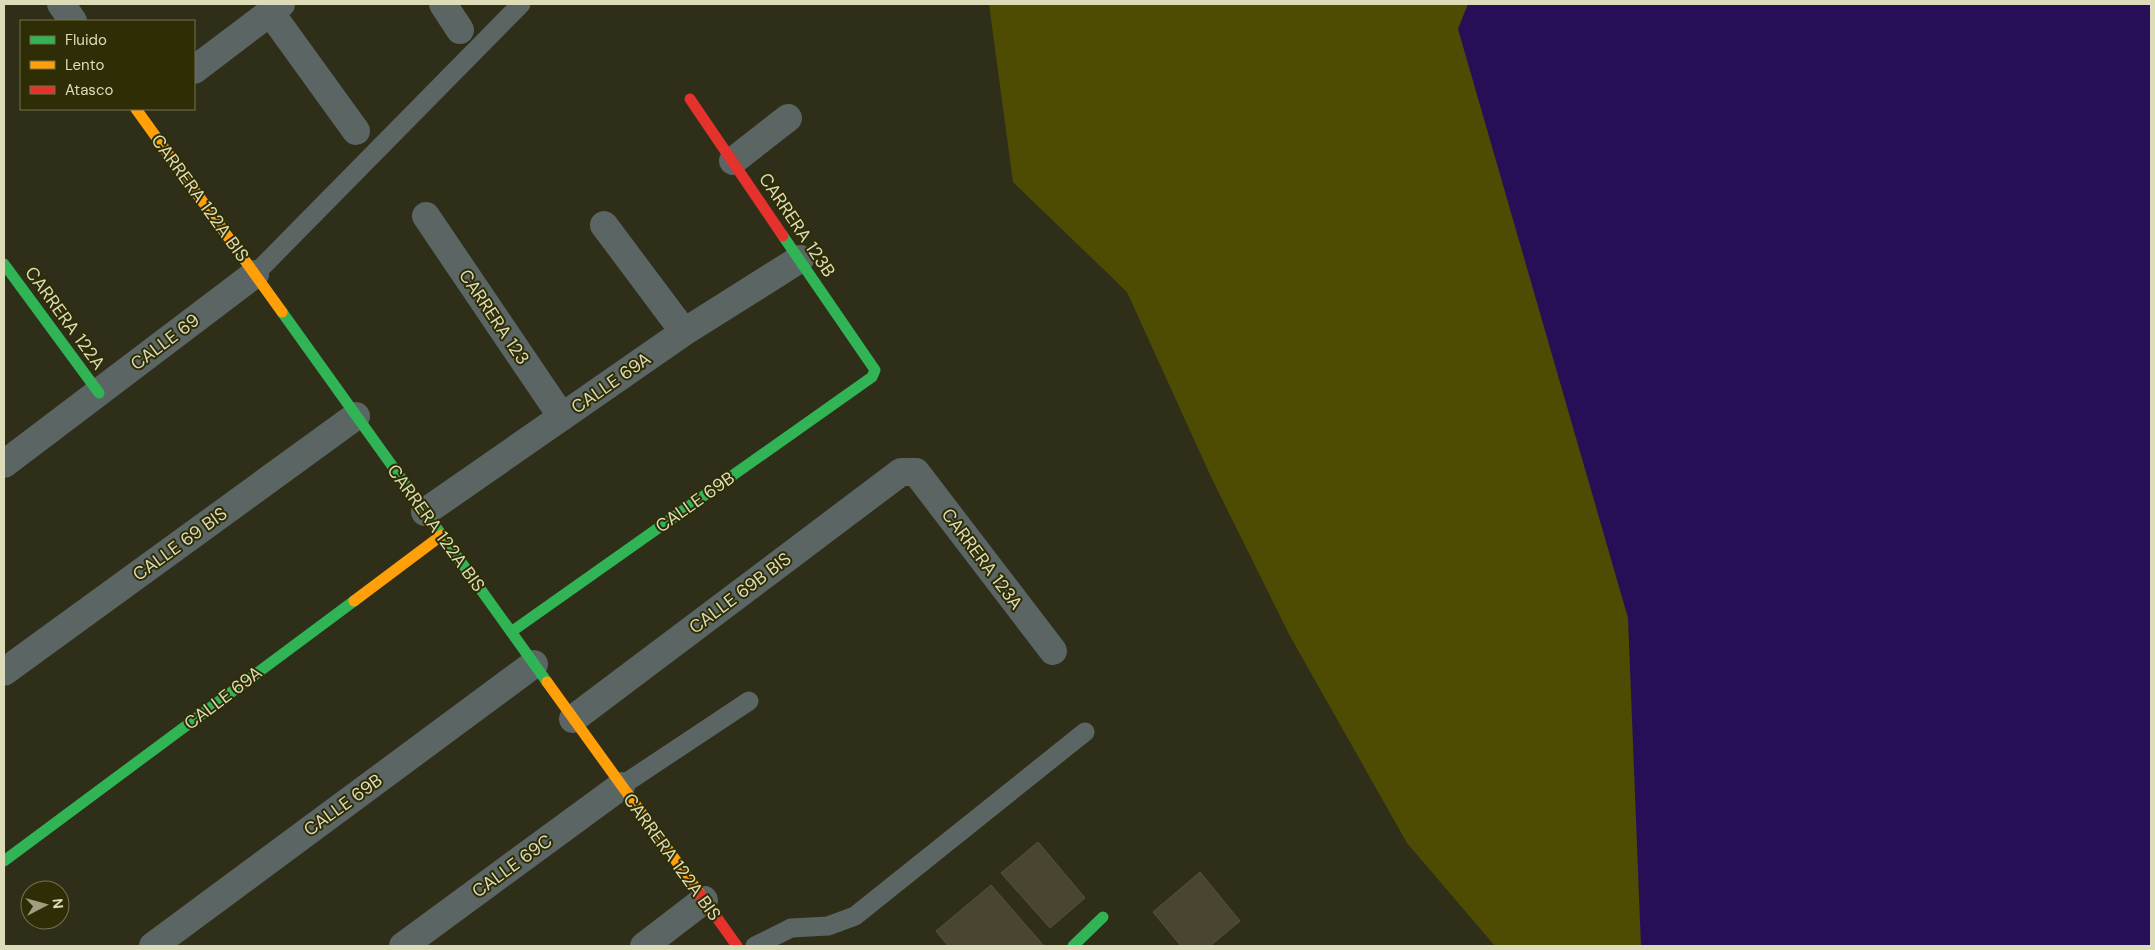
<svg xmlns="http://www.w3.org/2000/svg" width="2155" height="950" viewBox="0 0 2155 950" font-family="'DM Sans',sans-serif">
<style>
.green{fill:#4e4c03}
.water{fill:#270f57}
.building{fill:#494530;stroke:#565139}
.lines{fill:none;stroke-linecap:round;stroke-linejoin:round}
.lane{stroke:#5a6564;stroke-width:19}
.street{stroke:#5a6564;stroke-width:28}
.fast{stroke:#30b455;stroke-width:11}
.slow{stroke:#ff9f0a;stroke-width:11}
.jam{stroke:#e5322d;stroke-width:11}
.labels{text-anchor:middle;dominant-baseline:central;stroke-width:4;stroke-linejoin:round;paint-order:stroke}
.street-label{font-size:18px;fill:#dcdcb8;stroke:#2e2d05}
</style>
<rect width="100%" height="100%" fill="#2f2f19"/>
<!-- green -->
<path class="green" d="M989 4H2151V946H1495L1407 843 1290 636 1212 479 1127 292 1013 182Z"/>
<!-- water -->
<path class="water" d="M1468 4H2151V946H1641L1628 618 1458 29Z"/>
<!-- building -->
<path class="building" d="M1038 842 1085 898 1050 928 1001 873Z
M1200 872 1240 921 1210 946H1181L1153 912Z
M991 885 1044 946H948L936 931Z"/>
<g class="lines">
<!-- lane -->
<path class="lane" d="M255 274 521 4
M621 786 749 701
M755 946 791 928 828 926 855 916 1085 732"/>
<!-- street -->
<path class="street" d="M61 4 73 21
M443 4 460 30
M270 12 356 131
M194 70 281 4
M733 161 788 118
M426 216 562 417
M604 225 684 332
M4 464 255 274
M425 512 684 332 800 259
M4 672 356 416
M573 719 901 472H916L1053 651
M153 946 534 664
M403 946 621 786
M644 946 704 900"/>
<!-- fast -->
<path class="fast" d="M4 264 99 393
M282 312 547 682
M511 632 872 377 875 370 783 236
M4 861 354 601
M1073 946 1103 917"/>
<!-- slow -->
<path class="slow" d="M136 109 282 312
M354 601 442 535
M547 682 700 894"/>
<!-- jam -->
<path class="jam" d="M690 99 783 236
M700 894 737 946"/>
</g>
<g class="labels">
<!-- street labels -->
<g class="street-label">
<text transform="translate(200 198) rotate(54)">CARRERA 122A BIS</text>
<text transform="translate(797 225) rotate(56)">CARRERA 123B</text>
<text transform="translate(494 317) rotate(56)">CARRERA 123</text>
<text transform="translate(65 318) rotate(54)">CARRERA 122A</text>
<text transform="translate(165 342) rotate(-37)">CALLE 69</text>
<text transform="translate(611 383) rotate(-35)">CALLE 69A</text>
<text transform="translate(695 502) rotate(-35)">CALLE 69B</text>
<text transform="translate(436 528) rotate(54)">CARRERA 122A BIS</text>
<text transform="translate(180 544) rotate(-36)">CALLE 69 BIS</text>
<text transform="translate(982 559) rotate(53)">CARRERA 123A</text>
<text transform="translate(740 593) rotate(-37)">CALLE 69B BIS</text>
<text transform="translate(223 698) rotate(-37)">CALLE 69A</text>
<text transform="translate(343 805) rotate(-36)">CALLE 69B</text>
<text transform="translate(672 857) rotate(54)">CARRERA 122A BIS</text>
<text transform="translate(512 866) rotate(-36)">CALLE 69C</text>
</g>
</g>
<!-- border -->
<rect width="2155" height="950" fill="none" stroke="#dcdcb8" stroke-width="10"/>
<!-- legend -->
<rect x="20" y="20" width="175" height="90" fill="#2e2d05" stroke="#74734d"/>
<rect x="30" y="36" width="25" height="8" fill="#30b455" stroke="#74734d"/>
<text x="65" y="45" font-size="15" fill="#dcdcb8">Fluido</text>
<rect x="30" y="61" width="25" height="8" fill="#ff9f0a" stroke="#74734d"/>
<text x="65" y="70" font-size="15" fill="#dcdcb8">Lento</text>
<rect x="30" y="86" width="25" height="8" fill="#e5322d" stroke="#74734d"/>
<text x="65" y="95" font-size="15" fill="#dcdcb8">Atasco</text>
<!-- north arrow -->
<g transform="translate(45 905) rotate(84)"><circle r="24" fill="#2e2d05" stroke="#74734d"/>
<path d="M0-4L9 19L0 12L-9 19Z" fill="#9f9f80"/>
<text y="-8" font-size="14" font-weight="bold" text-anchor="middle" fill="#dcdcb8">N</text>
</g>
</svg>
